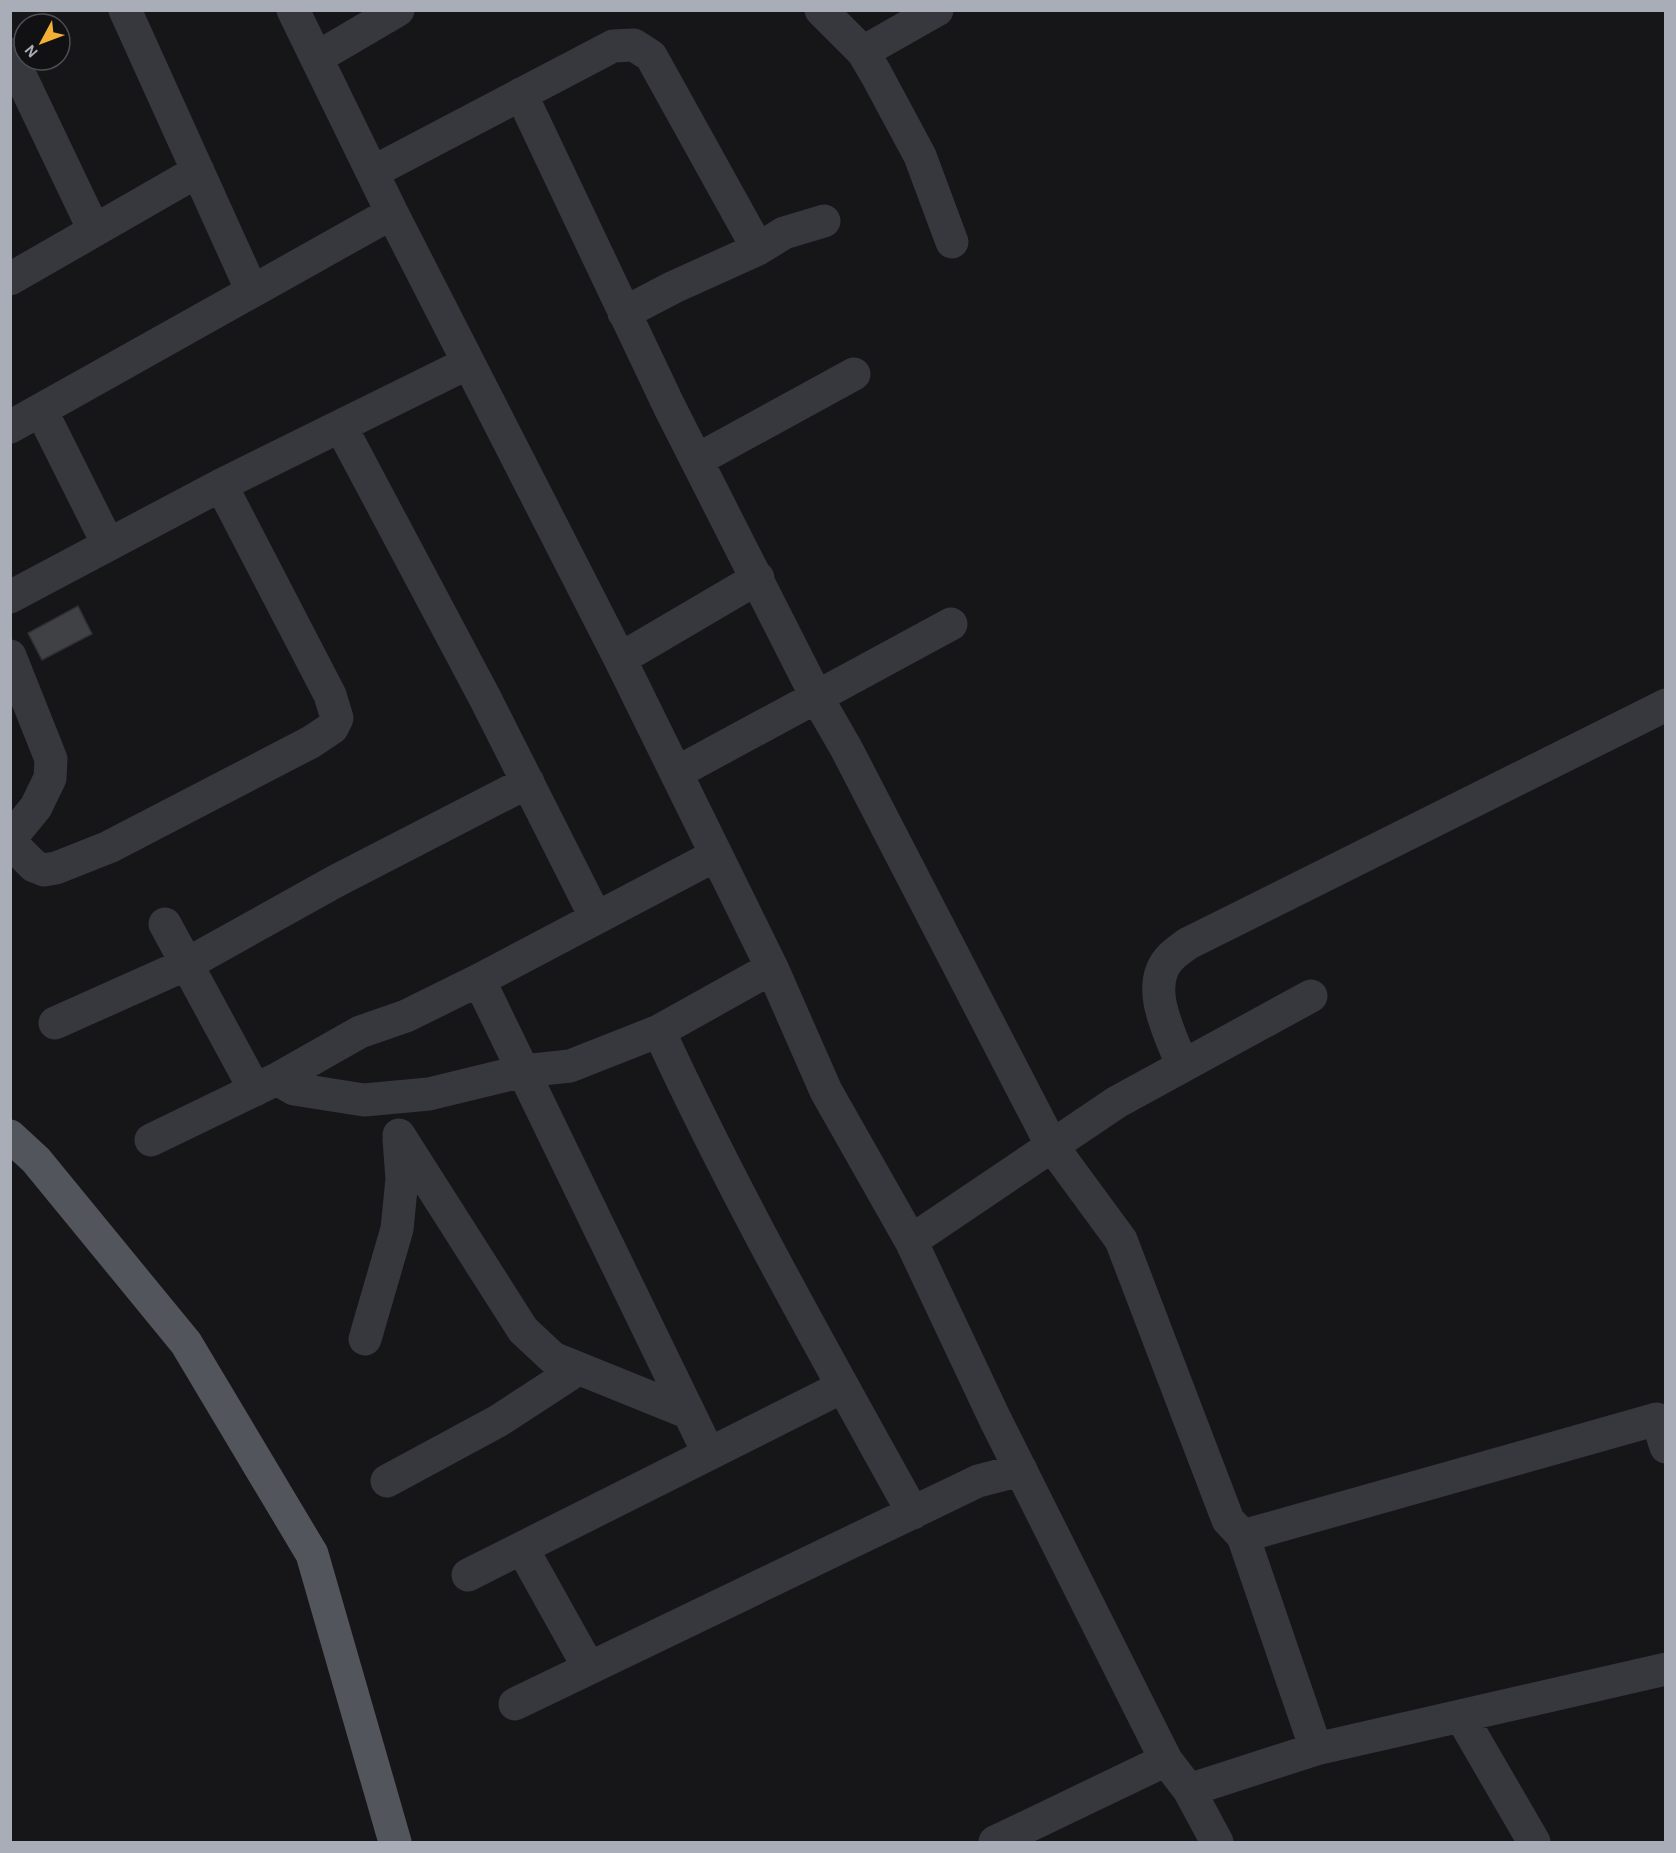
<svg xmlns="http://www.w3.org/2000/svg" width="1676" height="1853" viewBox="0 0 1676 1853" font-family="'Alegreya Sans',sans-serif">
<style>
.building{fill:#404145;stroke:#303034;stroke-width:1.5}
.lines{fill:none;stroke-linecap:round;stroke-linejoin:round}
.minor{stroke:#37383d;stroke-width:33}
.major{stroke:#53555c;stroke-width:33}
</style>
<rect width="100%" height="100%" fill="#161618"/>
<!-- building -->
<path class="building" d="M78 606 92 634 42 660 28 633Z"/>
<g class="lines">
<!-- minor -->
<path class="minor" d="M125 10 252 291
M293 10 392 213 620 659 772 968 826 1091 911 1241 995 1419 1166 1760 1189 1790 1217 1842
M821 10 863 52 876 74 920 156 952 242
M863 52 937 10
M10 54 94 230
M318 57 398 10
M521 94 669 406 816 696 846 748 1052 1146 1121 1240 1228 1520 1243 1536 1316 1749
M373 172 613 46 634 45 651 56 758 249
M10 279 198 171
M624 313 674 287 758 249 784 233 824 221
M41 410 108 544
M10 427 392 213
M341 427 485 698 596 918
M697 460 854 374
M10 597 221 485 468 363
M10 656 51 759 50 778 36 807 14 834 15 847 34 866 44 870 56 868 109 847 311 742 332 728 337 718 330 695 221 485
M620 659 758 578
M676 773 951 624
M165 924 255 1090
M479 980 709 1454
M55 1023 187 964 336 881 528 782
M659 1031C735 1196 825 1354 913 1513
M1182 1065C1171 1035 1144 988 1169 959 1174 953 1181 949 1187 944L1666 705
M277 1079 360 1032 406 1016 479 980 716 855
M399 1135 523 1330 553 1358 689 1413
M151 1140 277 1079 294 1089 364 1100 429 1094 523 1071 570 1066 659 1031 772 968
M911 1241 1117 1102 1311 996
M365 1339 397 1229 402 1179 399 1139
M387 1481 498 1421 578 1369
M1243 1536 1657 1419 1666 1447
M522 1548 589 1668
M468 1575 842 1387
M515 1704 978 1481 1021 1470
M1461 1716 1534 1842
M1189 1790 1316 1749 1666 1669
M995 1842 1166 1760"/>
<!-- major -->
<path class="major" d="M10 1136 36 1160 186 1343 312 1554 395 1842"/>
</g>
<!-- border -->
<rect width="1676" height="1853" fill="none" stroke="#a8adb8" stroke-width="24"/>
<!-- north arrow -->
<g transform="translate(42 42) rotate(229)"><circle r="28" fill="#111113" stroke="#4d4f55" stroke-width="1.5"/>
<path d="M0-4.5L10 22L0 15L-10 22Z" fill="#f2b134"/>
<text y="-9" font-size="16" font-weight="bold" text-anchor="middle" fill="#a8adb8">N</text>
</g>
</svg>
